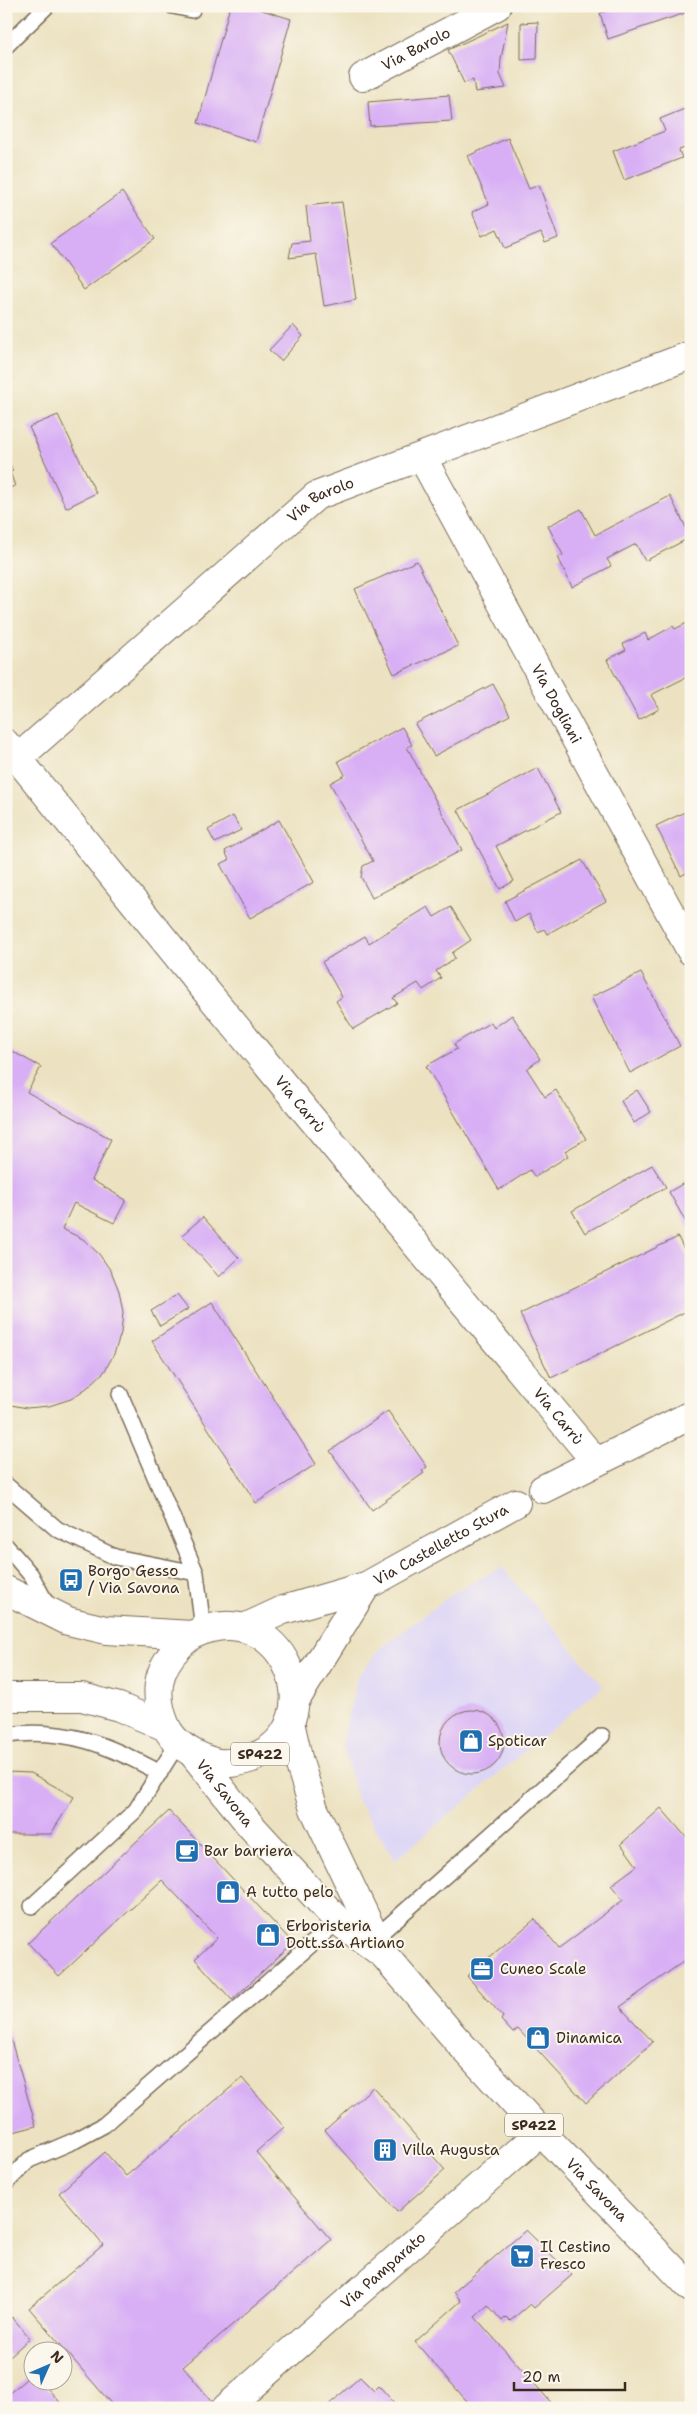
<svg xmlns="http://www.w3.org/2000/svg" width="697" height="2414" viewBox="0 0 697 2414" font-family="'Shantell Sans',sans-serif">
<style>
.built{fill:#ddd5f6}
.building{fill:#d8aff5}
.lines{fill:none;stroke-linecap:round;stroke-linejoin:round}
.lane-casing{stroke:#796a57;stroke-width:18}
.street-casing{stroke:#796a57;stroke-width:30}
.secondary-casing{stroke:#796a57;stroke-width:30}
.primary-casing{stroke:#796a57;stroke-width:30}
.lane{stroke:#fff;stroke-width:15}
.street{stroke:#fff;stroke-width:28}
.secondary{stroke:#fff;stroke-width:28}
.primary{stroke:#fff;stroke-width:28}
.labels{text-anchor:middle;dominant-baseline:central;stroke-width:4;stroke-linejoin:round;paint-order:stroke}
.shield{fill:#fbf7ec;stroke:#75685c;stroke-width:1}
.shield-label{font-size:14px;font-weight:bold;fill:#3b2a1e}
.street-label{font-size:15px;fill:#3b2a1e;stroke:#fbf7ec}
.poi-label{font-size:15px;fill:#3b2a1e;stroke:#fbf7ec;text-anchor:start}
</style>
<rect width="100%" height="100%" fill="#fbf7ec"/>
<filter id="ink" filterUnits="userSpaceOnUse"><feTurbulence type="fractalNoise" baseFrequency=".02" numOctaves="2"/><feDisplacementMap in="SourceGraphic" scale="10" xChannelSelector="R" yChannelSelector="G"/><feConvolveMatrix kernelMatrix="1 2 1 2 8 2 1 2 1" color-interpolation-filters="sRGB"/></filter>
<filter id="wash" filterUnits="userSpaceOnUse"><feTurbulence type="fractalNoise" baseFrequency=".0096" numOctaves="4" result="noise"/><feDisplacementMap in="SourceGraphic" scale="20" xChannelSelector="R" yChannelSelector="G"/><feGaussianBlur stdDeviation="1.12" result="paint"/><feColorMatrix in="noise" values="0 0 0 0 0 0 0 0 0 0 0 0 0 0 0 0 0 1.4 0 .05"/><feComposite in="paint" operator="in"/></filter>
<g filter="url(#wash)">
<rect width="100%" height="100%" fill="#ece2c1"/>
<!-- built -->
<path class="built" d="M502 1567 603 1686 395 1860 357 1799 342 1744 357 1677 382 1647 455 1592Z"/>
<g id="blocks">
<!-- building -->
<path class="building" d="M230 6H249L291 19 256 142 198 123Z
M614 6H691V11L608 39 600 13 615 9Z
M508 22 501 59 500 74 506 88 475 92 473 80 464 83 448 50Z
M538 22 537 59 521 60V23Z
M449 95 452 121 370 126 368 102Z
M687 108 691 120V146L679 150 682 158 624 180 613 151 665 131 660 119Z
M508 138 529 189 539 185 558 238 545 243 541 233 505 248 497 229 482 236 472 212 489 204 468 156Z
M122 192 155 239 84 290 51 243Z
M342 202 356 300 324 306 316 254 289 258 292 243 310 241 306 206Z
M293 325 303 336 281 361 269 350Z
M58 415 96 493 66 508 29 427Z
M6 455 13 471 10 472 15 486 6 489Z
M670 496 691 537 645 561 636 544 607 559 611 566 572 587 558 557 563 555 548 526 581 509 595 535Z
M417 561 458 646 394 674 355 589Z
M691 621V675L651 695 659 709 639 720 607 660 626 650 623 644 645 633 648 640 673 626 675 629Z
M493 684 510 715 434 756 415 724Z
M402 727 412 745 407 747 462 850 372 898 361 877 363 866 373 861 330 783 345 775 338 761Z
M538 768 561 812 496 846 514 881 500 889 458 810Z
M691 809V870L681 876 656 826Z
M233 816 241 830 215 843 208 830Z
M279 820 314 882 250 918 220 864 229 860 225 851Z
M582 860 606 901 547 934 544 929 538 932 529 914 515 922 505 901Z
M428 907 434 917 451 907 471 940 452 953 455 958 436 971 441 978 423 990 418 983 393 998 397 1003 353 1029 336 1001 342 997 322 962 365 936 369 943Z
M641 973 680 1046 630 1073 591 997Z
M512 1015 540 1059 527 1069 545 1097 556 1090 586 1139 565 1151 568 1156 535 1177 530 1170 499 1190 426 1066 457 1049 454 1044 491 1022 494 1028Z
M6 1048 41 1067 27 1092 111 1139 92 1180 126 1200 114 1223 74 1203 62 1229 83 1239 99 1254 111 1271 119 1291 123 1312 121 1333 114 1354 104 1372 88 1387 71 1399 49 1406 27 1408 6 1404Z
M637 1090 651 1112 634 1123 621 1101Z
M652 1165 666 1187 585 1233 572 1211Z
M684 1183 691 1195V1231L669 1192Z
M203 1217 239 1258 219 1277 182 1235Z
M678 1237 691 1264V1309L551 1378 520 1314Z
M177 1295 188 1309 160 1326 151 1311Z
M212 1302 316 1464 256 1503 152 1341Z
M388 1411 427 1467 422 1471 424 1473 372 1510 330 1451Z
M440 1742a32 32 0 1 1 64 0a32 32 0 1 1-64 0Z
M6 1772 31 1773 74 1797 51 1834H6Z
M661 1808 691 1843V1956L620 2007 653 2042 586 2103 518 2029 513 2033 501 2020 503 2017 467 1976 535 1919 559 1948 623 1900 611 1885 637 1866 621 1844Z
M169 1811 293 1943 232 2000 195 1959 217 1938 162 1880 59 1976 28 1943Z
M6 2023 36 2126 6 2134Z
M242 2078 284 2127 256 2152 331 2240 183 2367 215 2405 212 2408H115L29 2308 103 2245 59 2193 105 2152 126 2176Z
M373 2087 445 2170 397 2212 325 2130Z
M526 2230 572 2275 534 2308 530 2304 510 2321 506 2317 502 2321 488 2305 475 2317 556 2408H473L415 2342 461 2301 454 2292Z
M12 2317 30 2338 10 2356 6 2352V2321Z
M32 2374V2382H42L65 2408H6V2396Z
M360 2377 374 2391 379 2386 399 2408H325Z"/>
</g>
</g>
<g filter="url(#ink)">
<use href="#blocks" fill-opacity="0" stroke="#796a57" stroke-width="1"/>
<g class="lines">
<defs>
<path id="lane" d="M173 6 192 10
M6 46 47 6
M120 1394 196 1573 203 1629
M6 1485 57 1529 115 1557 196 1573
M6 1546 31 1575 50 1610
M6 1735C66 1727 109 1745 160 1773
M32 1906 136 1810 178 1743
M375 1938 602 1736
M6 2183 29 2160 76 2140 104 2125 338 1921"/>
<g id="street">
<path id="s1" d="M363 77 497 6"/>
<path id="s2" d="M422 457 691 951"/>
<path id="s3" d="M6 744 192 974 596 1462"/>
<path id="s4" d="M18 758 316 496 691 355"/>
<path id="s5" d="M226 2408 541 2132"/>
</g>
<g id="secondary">
<path d="M543 1489 691 1415"/>
<path id="s6" d="M244 1628 283 1610 366 1586 516 1503"/>
<path d="M295 1701 366 1586"/>
</g>
<g id="primary">
<path d="M6 1590 68 1621 106 1630 192 1635C283 1590 337 1726 252 1758 239 1762 224 1766 211 1761 192 1754 173 1744 165 1724 150 1686 161 1659 192 1635"/>
<path d="M6 1697H82L119 1707 166 1727"/>
<path d="M290 1722 299 1762 314 1809 382 1952"/>
<path id="s7" d="M194 1755 251 1826 338 1921 384 1955 454 2037 541 2132 691 2288"/>
</g>
</defs>
<!-- lane casing -->
<use href="#lane" class="lane-casing"/>
<!-- street casing -->
<use href="#street" class="street-casing"/>
<!-- secondary casing -->
<use href="#secondary" class="secondary-casing"/>
<!-- primary casing -->
<use href="#primary" class="primary-casing"/>
<!-- lane -->
<use href="#lane" class="lane"/>
<!-- street -->
<use href="#street" class="street"/>
<!-- secondary -->
<use href="#secondary" class="secondary"/>
<!-- primary -->
<use href="#primary" class="primary"/>
</g>
</g>
<!-- icons -->
<defs>
<symbol id="bus-square" viewBox="-11 -11 22 22"><rect x="-9" y="-9" width="18" height="18" rx="4" fill="#1f6fb2" stroke="#fbf7ec"/><path d="M-5-6H5V4H4V6H2V4H-2V6H-4V4H-5ZM-3.5-4V0h7V-4ZM-3.5 1.2v1.5H-2V1.2ZM2 1.2v1.5H3.5V1.2Z" fill="#fff"/></symbol>
<symbol id="shop-square" viewBox="-11 -11 22 22"><rect x="-9" y="-9" width="18" height="18" rx="4" fill="#1f6fb2" stroke="#fbf7ec"/><path d="M-5-2.5h2.3a2.7 3.5 0 0 1 5.4 0H5L5.5 6h-11ZM-1.5-2.5h3a1.5 2.3 0 0 0-3 0Z" fill="#fff"/></symbol>
<symbol id="cafe-square" viewBox="-11 -11 22 22"><rect x="-9" y="-9" width="18" height="18" rx="4" fill="#1f6fb2" stroke="#fbf7ec"/><path d="M-5.5-4.5H6V0H3Q3 3.5 0 3.5H-2.5Q-5.5 3.5-5.5 0ZM3-3.2v2h1.7v-2ZM-6 4.5H4V6H-6Z" fill="#fff"/></symbol>
<symbol id="office-square" viewBox="-11 -11 22 22"><rect x="-9" y="-9" width="18" height="18" rx="4" fill="#1f6fb2" stroke="#fbf7ec"/><path d="M-6-3h4V-5.5h4V-3h4V5H-6ZM-1-4.5V-3h2v-1.5ZM-6 0V1H6V0Z" fill="#fff"/></symbol>
<symbol id="building-square" viewBox="-11 -11 22 22"><rect x="-9" y="-9" width="18" height="18" rx="4" fill="#1f6fb2" stroke="#fbf7ec"/><path d="M-4-6H4V6H1V3H-1V6H-4ZM-2.5-4.3h1.7v1.8h-1.7ZM.8-4.3h1.7v1.8H.8ZM-2.5-1h1.7V.8h-1.7ZM.8-1h1.7V.8H.8Z" fill="#fff"/></symbol>
<symbol id="supermarket-square" viewBox="-11 -11 22 22"><rect x="-9" y="-9" width="18" height="18" rx="4" fill="#1f6fb2" stroke="#fbf7ec"/><path d="M-6-5.5h2.5l.6 2H6L4.5 2H-2.5L-4.4-4H-6ZM-1.5 3.2a1.3 1.3 0 1 0 .1 0ZM3 3.2a1.3 1.3 0 1 0 .1 0Z" fill="#fff"/></symbol>
</defs>
<g fill-rule="evenodd">
<use href="#bus-square" x="57" y="1566" width="28" height="28"/>
<use href="#shop-square" x="457" y="1727" width="28" height="28"/>
<use href="#cafe-square" x="173" y="1837" width="28" height="28"/>
<use href="#shop-square" x="214" y="1878" width="28" height="28"/>
<use href="#shop-square" x="254" y="1921" width="28" height="28"/>
<use href="#office-square" x="468" y="1955" width="28" height="28"/>
<use href="#shop-square" x="524" y="2024" width="28" height="28"/>
<use href="#building-square" x="371" y="2136" width="28" height="28"/>
<use href="#supermarket-square" x="508" y="2242" width="28" height="28"/>
</g>
<g class="labels">
<!-- shield labels -->
<g class="shield">
<rect x="231" y="1742.5" width="58" height="23" rx="4"/>
<rect x="505" y="2113.5" width="58" height="23" rx="4"/>
</g>
<g class="shield-label">
<text x="260" y="1754">SP422</text>
<text x="534" y="2125">SP422</text>
</g>
<!-- street labels -->
<g class="street-label">
<text stroke="none"><textPath href="#s1" startOffset="60">Via Barolo</textPath></text>
<text stroke="none"><textPath href="#s4" startOffset="399">Via Barolo</textPath></text>
<text stroke="none"><textPath href="#s2" startOffset="281">Via Dogliani</textPath></text>
<text stroke="none"><textPath href="#s3" startOffset="465">Via Carrù</textPath></text>
<text stroke="none"><textPath href="#s3" startOffset="870">Via Carrù</textPath></text>
<text stroke="none"><textPath href="#s6" startOffset="215">Via Castelletto Stura</textPath></text>
<text stroke="none"><textPath href="#s7" startOffset="49">Via Savona</textPath></text>
<text stroke="none"><textPath href="#s7" startOffset="594">Via Savona</textPath></text>
<text stroke="none"><textPath href="#s5" startOffset="209">Via Pamparato</textPath></text>
</g>
<!-- poi labels -->
<g class="poi-label">
<text x="88" y="1571">Borgo Gesso<tspan x="88" dy="17">/ Via Savona</tspan></text>
<text x="488" y="1741">Spoticar</text>
<text x="204" y="1851">Bar barriera</text>
<text x="246" y="1892">A tutto pelo</text>
<text x="286" y="1926">Erboristeria<tspan x="286" dy="17">Dott.ssa Artiano</tspan></text>
<text x="500" y="1969">Cuneo Scale</text>
<text x="556" y="2038">Dinamica</text>
<text x="402" y="2150">Villa Augusta</text>
<text x="540" y="2247">Il Cestino<tspan x="540" dy="17">Fresco</tspan></text>
</g>
</g>
<!-- margin -->
<rect width="697" height="2414" fill="none" stroke="#fbf7ec" stroke-width="25"/>
<!-- north arrow -->
<g transform="translate(48 2366) rotate(45)"><circle r="24" fill="#fbf7ec" stroke="#aea59a"/>
<path d="M0-4L9 19L0 12L-9 19Z" fill="#1f6fb2"/>
<text y="-8" font-size="14" font-weight="bold" text-anchor="middle" fill="#3b2a1e">N</text>
</g>
<!-- scale -->
<path d="M514 2382v8h111v-8" fill="none" stroke="#3b2a1e" stroke-width="2.5"/>
<text x="522" y="2382" font-size="15" fill="#3b2a1e" stroke="#fbf7ec" stroke-width="4" paint-order="stroke">20 m</text>
</svg>
